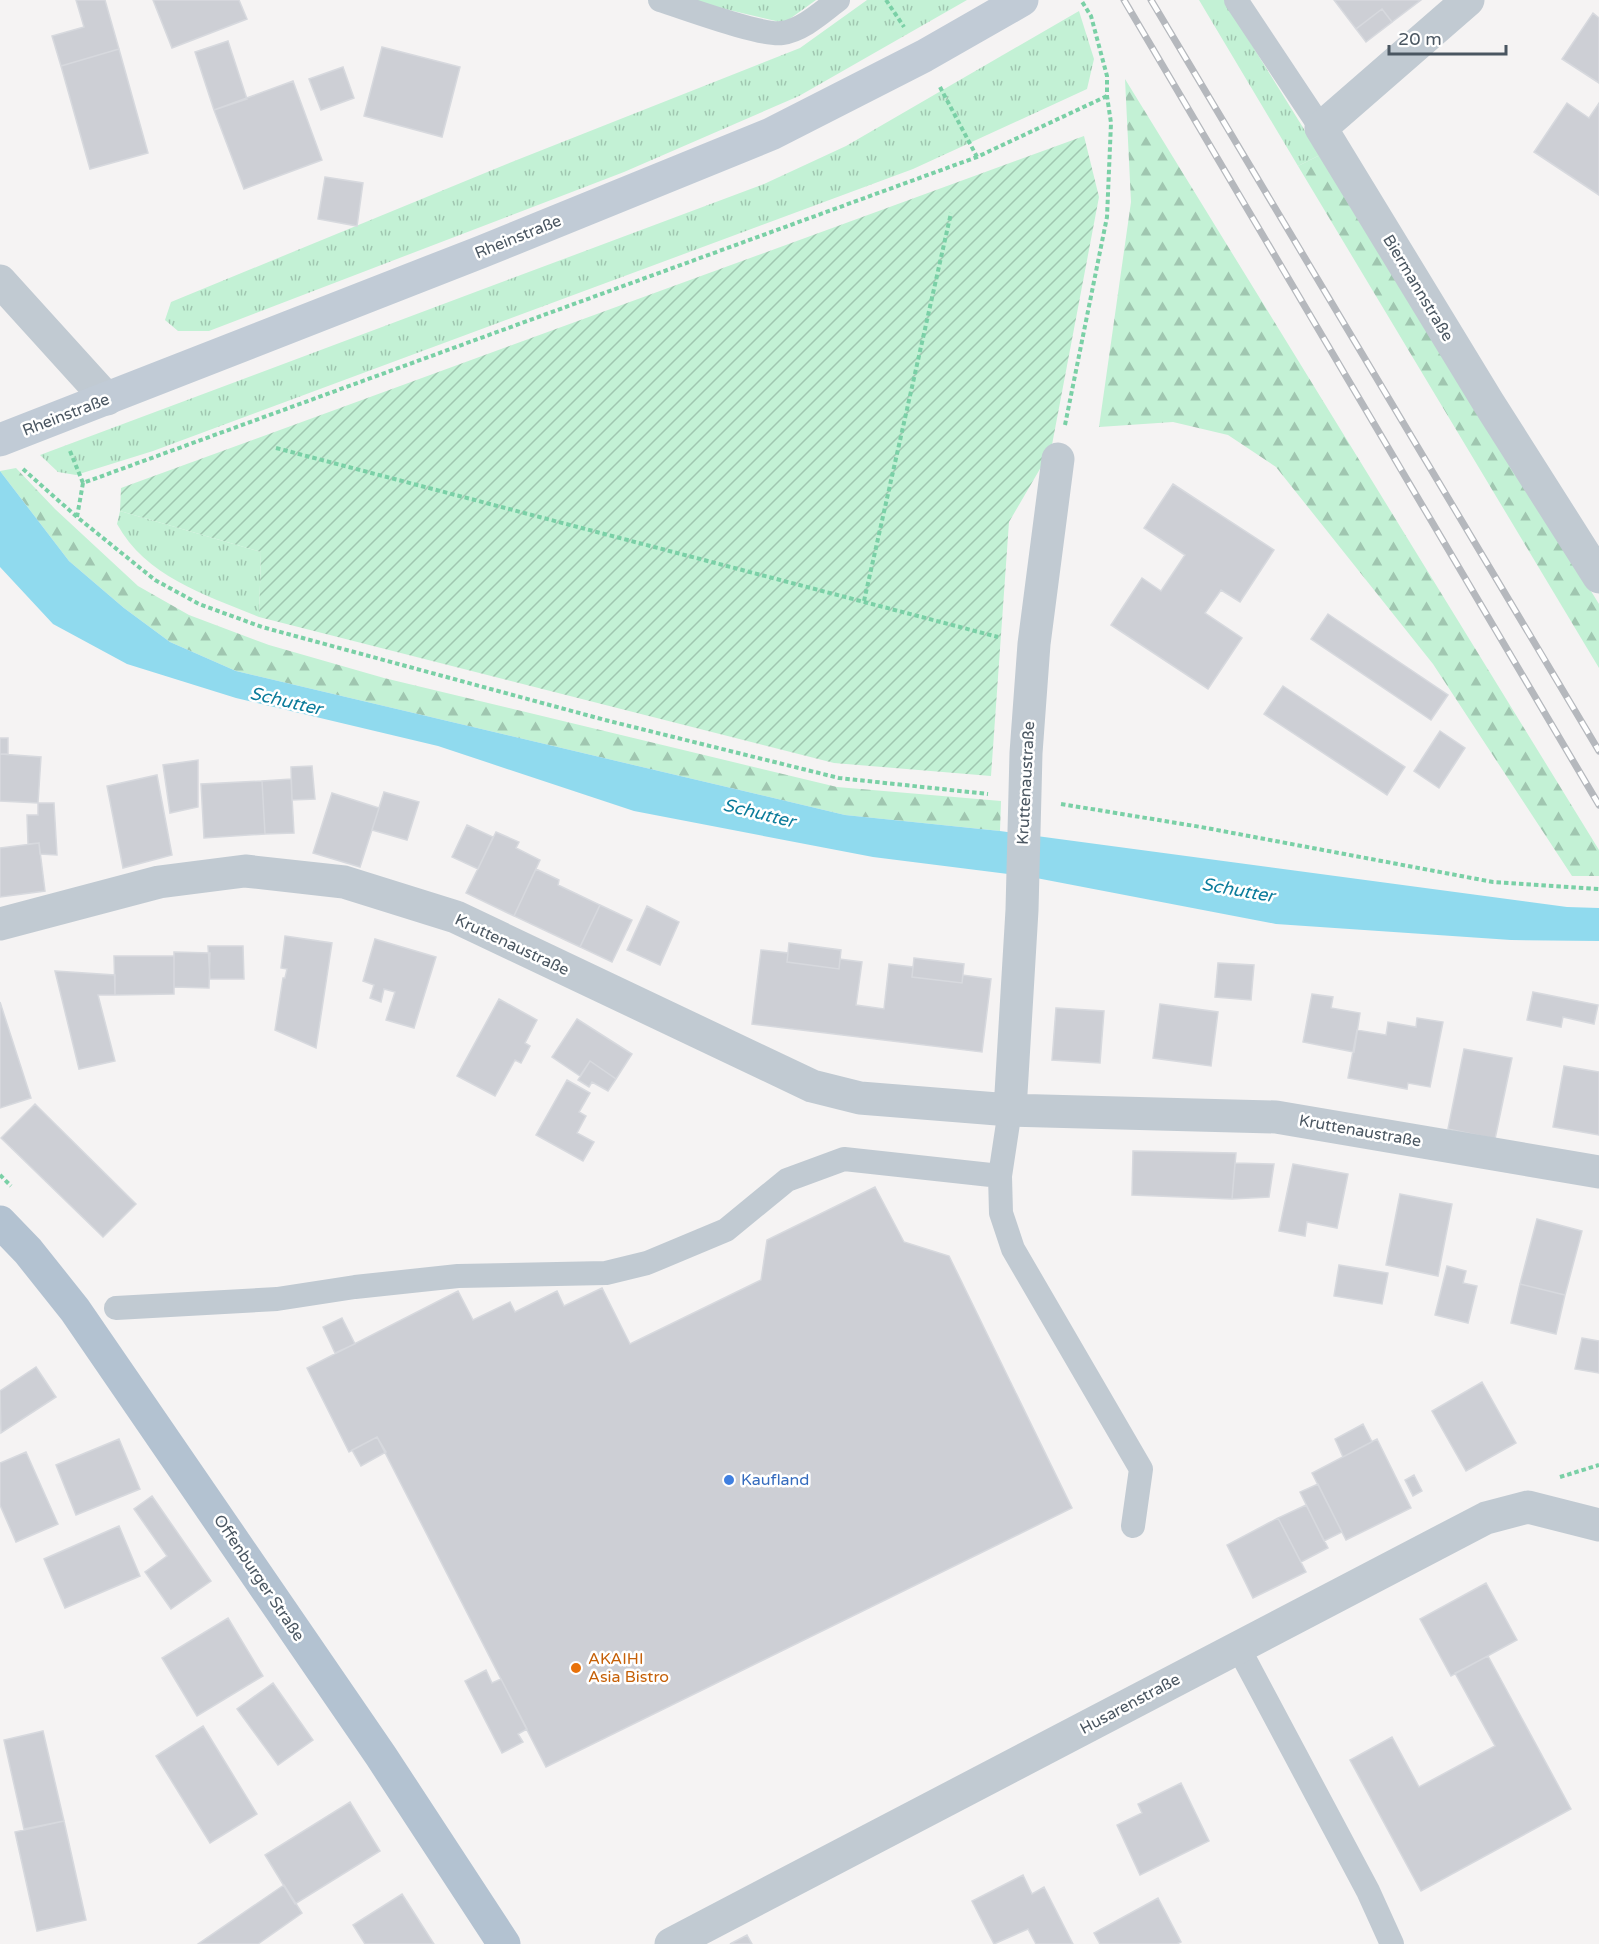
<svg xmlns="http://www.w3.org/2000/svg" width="1599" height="1944" viewBox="0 0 1599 1944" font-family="'Varela Round',sans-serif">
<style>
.grass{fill:url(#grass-tufts)}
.forest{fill:url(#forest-firs)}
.garden{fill:url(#garden-furrows)}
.water{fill:#90daee}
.building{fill:#cdcfd5;stroke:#d7d9de;stroke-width:1.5}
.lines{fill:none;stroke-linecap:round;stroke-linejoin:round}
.path{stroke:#7ad0a6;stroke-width:4;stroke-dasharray:4.5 3;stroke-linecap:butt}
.lane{stroke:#c1cad2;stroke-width:24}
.street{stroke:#c1cad2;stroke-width:33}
.secondary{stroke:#c1cbd6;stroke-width:33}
.primary{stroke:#b3c2d1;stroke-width:33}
.rail-casing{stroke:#b5b8bd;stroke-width:7}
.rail{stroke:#fff;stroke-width:4.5;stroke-dasharray:14;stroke-linecap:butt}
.shop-dot{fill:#3f7fe0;stroke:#fff;stroke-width:2}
.food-dot{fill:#e8710a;stroke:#fff;stroke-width:2}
.labels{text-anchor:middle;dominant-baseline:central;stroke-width:5;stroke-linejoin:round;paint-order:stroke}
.street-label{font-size:16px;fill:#4a5661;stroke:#fff}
.shop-label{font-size:16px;fill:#366cbe;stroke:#fff;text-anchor:start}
.food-label{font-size:16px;fill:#c56008;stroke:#fff;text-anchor:start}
.water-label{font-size:18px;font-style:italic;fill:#0c7c9b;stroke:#fff}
</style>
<defs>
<pattern id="grass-tufts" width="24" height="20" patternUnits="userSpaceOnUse" patternTransform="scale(1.5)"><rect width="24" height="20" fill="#c3f1d5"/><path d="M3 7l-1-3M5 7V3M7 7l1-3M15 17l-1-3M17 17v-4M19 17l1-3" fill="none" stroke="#a0c6b0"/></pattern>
<pattern id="forest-firs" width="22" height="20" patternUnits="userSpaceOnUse" patternTransform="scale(1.5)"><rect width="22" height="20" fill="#c3f1d5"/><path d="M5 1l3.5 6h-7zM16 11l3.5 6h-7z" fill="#a0c6b0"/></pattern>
<pattern id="garden-furrows" width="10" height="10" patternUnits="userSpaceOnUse" patternTransform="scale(1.5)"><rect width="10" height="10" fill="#c3f1d5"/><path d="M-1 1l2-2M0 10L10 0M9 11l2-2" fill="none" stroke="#a0c6b0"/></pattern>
</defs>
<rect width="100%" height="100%" fill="#f5f3f3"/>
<!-- grass -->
<path class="grass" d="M687 0H816L784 23Z
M867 0H967L799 96 624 172 209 331H178L165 320 171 302 502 166 800 48Z
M1199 0H1224L1320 155 1298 166Z
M1079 11 1094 59 1087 89 913 169 153 451 76 475 58 472 40 455 764 184 846 146Z
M120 511 261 552 259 617C206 595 146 577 117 524Z"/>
<!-- forest -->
<path class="forest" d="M1125 79 1599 850V876H1572L1433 664 1276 467 1228 435 1173 422 1099 427 1131 202Z
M1320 155 1599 604V668L1298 166Z
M16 468 55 509 138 586 189 615 269 645 384 678 837 787 1001 801 1000 831 845 815 236 671 170 642 124 608 69 561 0 471Z"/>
<!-- garden -->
<path class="garden" d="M1084 136 1099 197 1051 450 1009 522 991 776 834 763 259 617 261 552 120 511 121 488Z"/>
<!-- water -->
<path class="water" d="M0 471 69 561 124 608 170 642 236 671 845 815 1000 831 1567 907 1599 908V941L1511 940 1276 924 1031 877 873 857 634 811 438 746 236 698 127 664 53 624 0 567Z"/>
<!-- building -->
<path class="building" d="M76 0H105L119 49 61 66 52 36 84 27Z
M153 0H239L247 19 172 48Z
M1334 0H1421L1392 22 1382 9 1356 29Z
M1382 9 1392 22 1366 42 1356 29Z
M1593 13 1599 18V83L1562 59Z
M228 41 247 99 214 110 195 52Z
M382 47 460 67 442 137 364 116Z
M119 49 148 153 90 169 61 66Z
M343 67 354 98 321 110 309 79Z
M293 81 322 160 244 189 214 110Z
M1567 103 1589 118 1599 103V195L1534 152Z
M325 177 363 183 357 226 318 219Z
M1173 484 1274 550 1240 602 1221 590 1205 613 1242 638 1208 689 1111 625 1142 578 1161 591 1185 555 1144 528Z
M1328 614 1448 695 1431 720 1311 639Z
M1283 686 1405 767 1387 795 1264 714Z
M1440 731 1465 748 1439 788 1414 771Z
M0 738H8V754H0Z
M0 754 41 757 38 803 0 801Z
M198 760V807L170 813 163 765Z
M312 766 315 799 292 800 291 767Z
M157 775 172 855 123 868 107 786Z
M291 779 294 833 265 834 262 781Z
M262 781 265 834 204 838 201 784Z
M384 792 419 802 407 840 372 830Z
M332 793 379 808 360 867 313 853Z
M38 803H54L57 855 40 854 39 843 28 844 27 815H38Z
M467 825 493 837 478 869 452 857Z
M496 832 519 842 516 848 540 860 514 916 466 893Z
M39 843 45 891 0 897V848Z
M536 869 559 880 558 885 600 905 580 947 514 916Z
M600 905 632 920 612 962 580 947Z
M647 906 679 922 660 965 627 950Z
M285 936 332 943 316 1048 275 1030 283 978H285L287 969 281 968Z
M375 939 436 957 414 1028 386 1020 395 992 384 989 381 1002 370 998 374 985 363 981Z
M789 943 841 950 839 969 787 962Z
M208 946H243L244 979H210Z
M761 950 788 953 787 962 839 969 840 959 862 962 856 1005 884 1009 889 964 913 967 912 977 962 983 963 975 991 979 982 1052 752 1024Z
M174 952 210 953 209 988 174 987Z
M114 956H174V994L115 995Z
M914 958 964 964 962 983 912 977Z
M1218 963 1254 965 1251 1000 1215 997Z
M55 971 115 975V995H98L115 1061 79 1069Z
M1533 992 1598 1005 1594 1024 1563 1017 1561 1027 1527 1020Z
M1312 994 1333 997 1331 1008 1360 1013 1354 1052 1303 1042Z
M499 999 537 1020 525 1043 530 1046 521 1063 515 1060 495 1096 457 1076Z
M0 1002 31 1098 0 1108Z
M1160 1004 1218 1012 1211 1066 1153 1058Z
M1056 1008 1104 1011 1100 1063 1052 1060Z
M1417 1018 1443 1022 1430 1087 1408 1083 1407 1089 1348 1078 1357 1030 1386 1035 1388 1022 1416 1027Z
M577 1019 632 1054 616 1079 590 1061 580 1076 552 1057Z
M1464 1049 1512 1058 1495 1139 1448 1129Z
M590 1061 616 1079 608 1091 592 1082 589 1087 578 1080Z
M1564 1066 1599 1072V1135L1553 1127Z
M567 1080 590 1093 579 1112 586 1116 577 1133 594 1142 583 1161 536 1135Z
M35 1104 136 1204 103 1237 1 1138Z
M1133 1151 1236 1153 1232 1199 1132 1195Z
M1235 1163 1274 1164 1269 1197 1232 1199Z
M1293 1164 1348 1174 1337 1228 1307 1222 1305 1236 1279 1231Z
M875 1187 904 1242 949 1256 1072 1508 546 1767 377 1437 349 1452 307 1368 458 1291 473 1320 510 1302 515 1312 557 1291 564 1306 602 1288 630 1344 761 1280 767 1240Z
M1400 1194 1452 1204 1438 1276 1386 1265Z
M1537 1219 1582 1231 1565 1295 1520 1284Z
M1339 1265 1388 1273 1382 1304 1334 1296Z
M1447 1266 1466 1271 1463 1283 1477 1286 1468 1323 1435 1315Z
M1520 1284 1565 1295 1556 1334 1511 1323Z
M342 1318 355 1344 335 1353 323 1327Z
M1582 1338 1599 1341V1373L1575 1369Z
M36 1367 56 1397 1 1433 0 1391Z
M1482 1382 1516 1443 1466 1471 1432 1411Z
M1363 1424 1372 1442 1343 1457 1335 1439Z
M377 1437 386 1452 361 1466 352 1450Z
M119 1439 140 1489 76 1515 56 1465Z
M1377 1439 1411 1508 1346 1540 1312 1473Z
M26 1452 58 1524 16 1542 0 1505V1463Z
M1414 1475 1422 1491 1413 1496 1405 1480Z
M1318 1484 1342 1532 1324 1541 1300 1492Z
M152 1496 211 1581 171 1609 145 1572 167 1556 134 1509Z
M1306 1505 1328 1548 1301 1562 1278 1518Z
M1278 1518 1306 1572 1253 1598 1227 1545Z
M119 1526 140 1576 65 1608 44 1559Z
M1486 1583 1517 1640 1451 1676 1420 1619Z
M228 1618 263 1676 197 1716 162 1658Z
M1488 1656 1571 1809 1421 1891 1350 1760 1392 1737 1419 1787 1495 1746 1455 1673Z
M486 1670 492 1683 501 1679 527 1729 518 1734 523 1742 502 1753 465 1681Z
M273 1683 313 1740 278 1765 237 1709Z
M203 1726 257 1814 210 1843 156 1756Z
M43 1731 64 1821 24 1829 4 1740Z
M1181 1783 1209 1841 1140 1875 1117 1825 1142 1813 1138 1804Z
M350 1802 380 1851 295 1904 265 1855Z
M64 1821 86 1920 37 1931 15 1832Z
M1023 1875 1032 1894 1044 1887 1073 1944H1036L1028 1929 994 1944 972 1901Z
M284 1885 302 1913 258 1944H198Z
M402 1894 434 1944H365L353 1925Z
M1158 1898 1181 1942 1177 1944H1100L1094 1933Z
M747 1935 752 1944H730Z"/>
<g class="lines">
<!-- path -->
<path class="path" d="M886 0 904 27
M940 87 977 157
M1065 425 1107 217 1111 123 1107 96V76L1091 16 1081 0
M276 448 998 637
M70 451 83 483
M23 469 77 517 155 580 199 604 262 627 605 720 839 778 988 794
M77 517 83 483 977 157 1107 96
M864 601 951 213
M1061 804 1201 827 1493 882 1599 889
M0 1175 11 1186
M1560 1477 1599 1465"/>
<!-- lane -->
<path class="lane" d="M660 0C686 8 760 36 782 33 803 30 822 12 838 0
M1236 0 1321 128
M1010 1110 1000 1176 1001 1213 1013 1249 1141 1469 1133 1526
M116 1308 277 1299 355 1287 458 1276 606 1273 647 1263 726 1230 787 1180 844 1159 1000 1176
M1238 1647 1368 1891 1392 1944"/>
<!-- street -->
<path class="street" d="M1468 0 1321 128 1488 402 1599 577
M0 281 107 399
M0 924 159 882 245 871 344 882 456 917 812 1086 860 1098 1010 1110 1276 1117 1599 1172
M1010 1110 1022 910 1026 753 1034 644 1058 459
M671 1944 1486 1518 1528 1507 1599 1525"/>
<!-- secondary -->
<path class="secondary" d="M0 440 481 252 771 134 924 56 1022 0"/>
<!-- primary -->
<path class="primary" d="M0 1222 28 1251 75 1310 381 1756 504 1944"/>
<defs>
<path id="rail" d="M1124 0 1599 805
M1151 0 1599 751"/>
</defs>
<!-- rail casing -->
<use href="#rail" class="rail-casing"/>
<!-- rail -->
<use href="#rail" class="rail"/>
</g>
<!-- markers -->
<circle class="shop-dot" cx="729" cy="1480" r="6"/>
<circle class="food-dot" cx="576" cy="1668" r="6"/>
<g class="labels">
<!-- street labels -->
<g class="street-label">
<text transform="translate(518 237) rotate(-22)">Rheinstraße</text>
<text transform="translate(1418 288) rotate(59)">Biermannstraße</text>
<text transform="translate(66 415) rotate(-21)">Rheinstraße</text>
<text transform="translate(1026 783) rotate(-87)">Kruttenaustraße</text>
<text transform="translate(512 945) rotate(25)">Kruttenaustraße</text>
<text transform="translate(1360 1131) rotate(10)">Kruttenaustraße</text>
<text transform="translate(259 1578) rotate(56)">Offenburger Straße</text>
<text transform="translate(1130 1704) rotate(-28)">Husarenstraße</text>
</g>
<!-- shop labels -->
<g class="shop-label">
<text x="741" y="1480">Kaufland</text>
</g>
<!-- food labels -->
<g class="food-label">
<text x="588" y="1659">AKAIHI<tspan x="588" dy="18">Asia Bistro</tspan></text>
</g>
<!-- water labels -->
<g class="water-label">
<text transform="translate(286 701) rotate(13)">Schutter</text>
<text transform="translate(759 813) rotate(14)">Schutter</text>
<text transform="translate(1238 890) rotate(10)">Schutter</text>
</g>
</g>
<!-- scale -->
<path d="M1389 45v9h117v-9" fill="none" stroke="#4a5661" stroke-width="3"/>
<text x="1398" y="45" font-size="18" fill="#4a5661" stroke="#ffffff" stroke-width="4.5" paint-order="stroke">20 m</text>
</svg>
